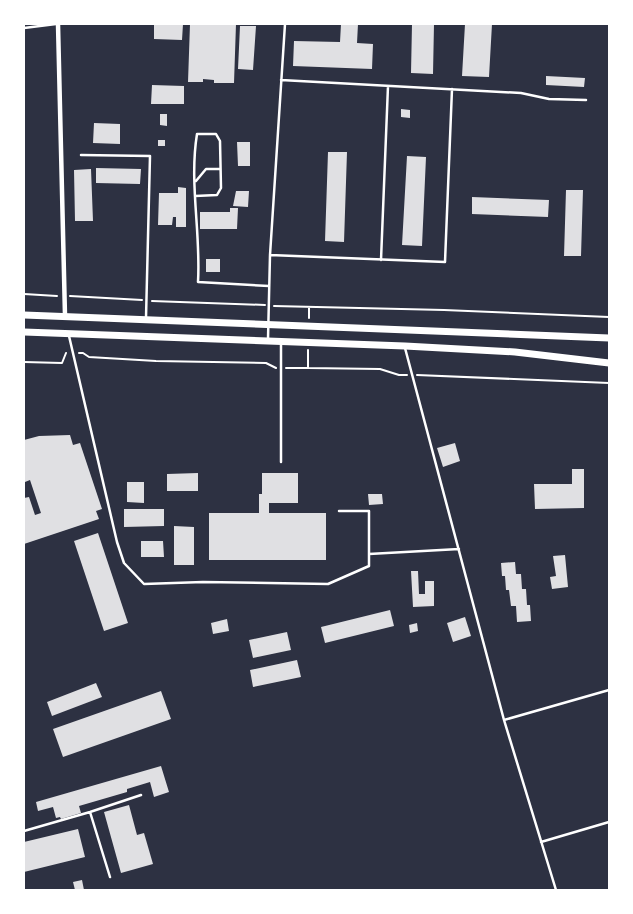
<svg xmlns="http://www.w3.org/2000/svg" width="633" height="914" viewBox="0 0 633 914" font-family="'Fira Sans Condensed',sans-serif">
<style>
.building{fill:#e0e0e3}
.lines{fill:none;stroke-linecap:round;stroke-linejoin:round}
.path{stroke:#fff;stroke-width:2}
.service{stroke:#fff;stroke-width:2.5}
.minor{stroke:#fff;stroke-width:4.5}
.primary{stroke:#fff;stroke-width:7}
</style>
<rect width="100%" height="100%" fill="#2d3142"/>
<!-- building -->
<path class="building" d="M154 24H183L182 40 154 39Z
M190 24H236L234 83H214V80L203 79V82H188Z
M341 24H358L357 43 373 44 372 69 293 66 294 41 340 42Z
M412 24H434L433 74 411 73Z
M465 24H492L489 77 462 76Z
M240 26H256L253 70 238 69Z
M546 76 585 78 584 87 546 85Z
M152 85 184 86V104H151Z
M401 109 410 110V118L401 117Z
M160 114H167V126L160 125Z
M94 123 120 124V144L93 143Z
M158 140H165V146H158Z
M237 142H250V166H238Z
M328 152H347L344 242 325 241Z
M407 156 426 157 422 246 402 245Z
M96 168 141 169 140 184 96 183Z
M91 169 93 221H75L74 170Z
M178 187 186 188V227H176V217H173L172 225H158L159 193H178Z
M566 190H583L581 256H564Z
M236 191H249L248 207 233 206Z
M472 197 549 200 548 217 472 214Z
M230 208H238L237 229H200V212H230Z
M206 259H220V272H206Z
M70 435 73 445 80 443 102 509 96 511 99 519 24 544V498L29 497 35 515 41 513 30 480 25 482 24 477V440L39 436Z
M455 443 460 461 443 467 437 448Z
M572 469H584V508L535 509 534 484H572Z
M198 473V491H167V474Z
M262 473H298V503H269V513H326V560H209V513H259V494H262Z
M127 482H144V503L127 502Z
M368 494H382L383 504 369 505Z
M124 509H164V526L124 527Z
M174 526 194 527V565H174Z
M98 533 128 623 104 631 74 541Z
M141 541H163L164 557H141Z
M565 555 568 587 552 589 550 577 556 576 553 556Z
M515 562 516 574H521L522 589H526L527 605H530L531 621 517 622 516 606H511L509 590H506L505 576H502L501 563Z
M411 571H418L419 594H425V581H434V606L413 607Z
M390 610 394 626 325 643 321 627Z
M465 617 471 636 453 642 447 623Z
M227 619 229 631 213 634 211 623Z
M417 623 418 631 410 633 409 625Z
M287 632 291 650 253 658 249 640Z
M297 660 301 677 253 687 250 670Z
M96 683 102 697 52 716 47 702Z
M161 691 171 719 63 757 53 729Z
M161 766 169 792 154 797 150 782 127 789V792L79 806 81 813 61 819 60 817 56 818 53 807 38 811 36 802Z
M129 805 137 835 144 833 153 864 121 873 104 812Z
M78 829 85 857 24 872V842Z
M82 880 84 890H75L73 882Z"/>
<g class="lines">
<!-- path -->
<path class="path" d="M24 294 57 296
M70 296 142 300
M152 301 265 305
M274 306 444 310 609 317
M309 308V318
M79 353H83L89 357 156 361 266 363 276 368
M24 362 62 363 66 353
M286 368H308V350
M308 368 380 369 399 375H407
M417 375 609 383"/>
<!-- service -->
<path class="service" d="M24 28 56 24
M281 80 521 93 549 99 586 100
M81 155 150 156 146 318
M196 181 206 169H220
M195 196 217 195 221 188 220 141 216 134H197C189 183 201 233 198 282L269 286
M270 255 445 262 452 89
M381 260 388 86
M69 336 117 542 124 563 144 584 203 582 328 584 369 566V511H339
M268 339 270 255 285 24
M405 348 504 720 556 890
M281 462V341
M369 554 459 549
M504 720 609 690
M90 812 110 877
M24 831 90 812 141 795
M541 842 609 822"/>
<!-- minor -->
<path class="minor" d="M58 24 65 316"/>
<!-- primary -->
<path class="primary" d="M24 315 609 338
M24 332 405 346 515 352 609 363"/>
</g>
<!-- border -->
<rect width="633" height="914" fill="none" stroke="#ffffff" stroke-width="50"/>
</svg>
